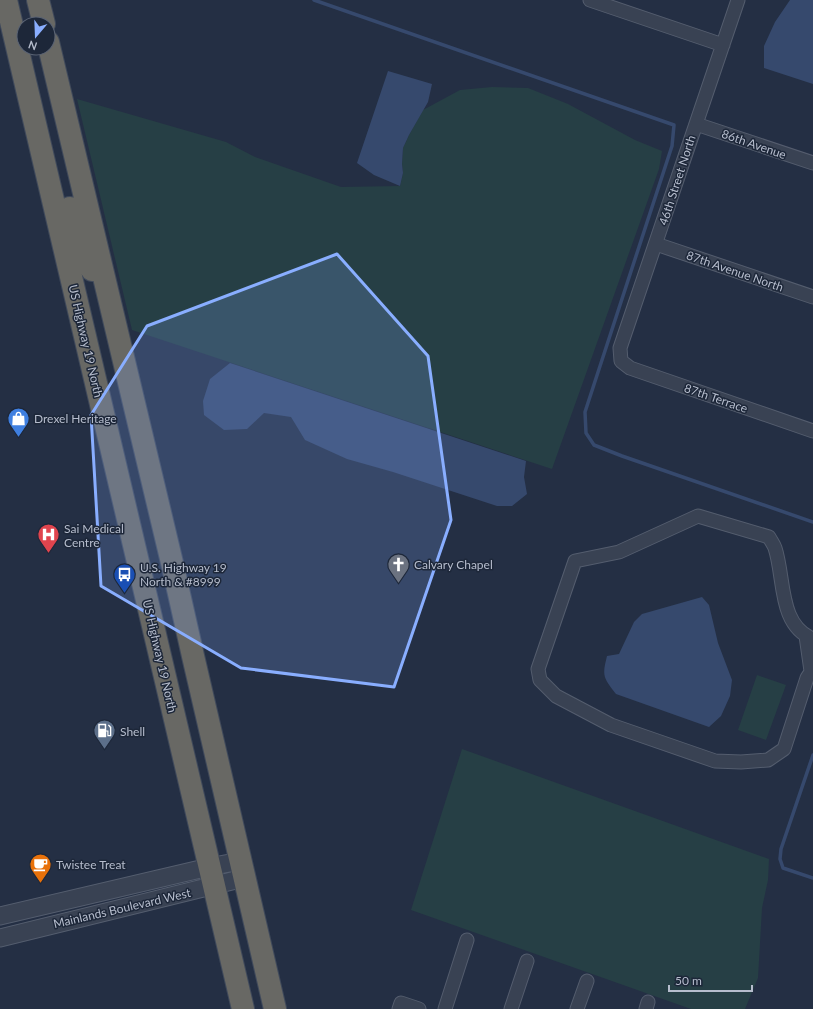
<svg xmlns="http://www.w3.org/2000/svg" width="813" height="1009" viewBox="0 0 813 1009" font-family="Lato,sans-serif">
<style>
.green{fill:#263f45}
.water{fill:#36496d}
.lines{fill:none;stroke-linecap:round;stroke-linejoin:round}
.stream{stroke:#36496d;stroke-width:3.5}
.minor-casing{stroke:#545d6e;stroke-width:15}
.tertiary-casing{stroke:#545d6e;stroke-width:19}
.trunk-casing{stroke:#404a5b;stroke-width:24}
.minor{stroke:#394253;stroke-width:13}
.tertiary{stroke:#394253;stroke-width:17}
.trunk{stroke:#686864;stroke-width:22}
.marked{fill:#89aeff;fill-opacity:0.2;stroke:#89aeff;stroke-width:3;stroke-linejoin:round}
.labels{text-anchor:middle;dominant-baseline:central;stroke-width:3;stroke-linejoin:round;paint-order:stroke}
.street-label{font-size:12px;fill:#b6bdcd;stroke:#1d2739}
.poi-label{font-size:12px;fill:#b6bdcd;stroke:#1d2739;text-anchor:start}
</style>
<rect width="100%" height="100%" fill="#242f44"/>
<!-- green -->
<path class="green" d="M492 87 528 88 568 104 635 140 662 151 659 169 552 469 132 330 77 99 226 142 255 157 341 187 400 186 403 173 402 164 403 148 409 135 423 110 460 90Z
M757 675 786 685 766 740 738 730Z
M462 749 769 859 768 880 762 908 758 978 745 1009H691L411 910Z"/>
<!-- water -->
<path class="water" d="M790 0H813V84L764 68V46L775 22Z
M388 71 432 84 428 102 409 135 403 148 402 164 403 173 400 186 374 175 357 163Z
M230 363 526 461 524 477 527 494 512 506H497L393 472 347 459 305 440 291 417 264 413 247 429 224 430 204 415 203 401 210 379Z
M702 597 709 605 718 643 732 680 730 696 721 716 709 727 616 694C603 677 602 676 607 656L619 654 634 622 642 614Z"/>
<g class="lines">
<!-- stream -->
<path class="stream" d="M314 0 674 125 672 146 585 412 586 433 594 445 622 456 813 522
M813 755 781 849 780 859 783 868 813 878"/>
<defs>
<path id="minor" d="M590 0 723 45
M738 0 620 348 621 361 630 368 813 431
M696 124 813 163
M656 244 813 297
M806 636 811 671
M813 639C778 625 785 578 775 548 774 545 771 541 769 537L698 516 619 552 575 561 538 669 540 680 556 696 611 725 715 761 741 762 768 760 784 749 807 678 813 669
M399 1009 401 1003 419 1009
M445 1009 467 940
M511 1009 527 961
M577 1009 587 981
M646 1009 648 1002"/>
<path id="tertiary" d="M0 916 209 867 240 861
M0 938 244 878"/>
<path id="trunk" d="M6 0 243 1009
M38 0 44 24
M48 42 173 567 193 656 275 1009
M70 208 78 240 92 270"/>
</defs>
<!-- minor casing -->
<use href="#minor" class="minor-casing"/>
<!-- tertiary casing -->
<use href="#tertiary" class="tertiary-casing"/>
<!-- trunk casing -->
<use href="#trunk" class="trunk-casing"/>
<!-- minor -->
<use href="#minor" class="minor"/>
<!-- tertiary -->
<use href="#tertiary" class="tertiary"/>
<!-- trunk -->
<use href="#trunk" class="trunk"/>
</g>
<!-- marked area -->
<path class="marked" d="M337 254 428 356 451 520 394 687 241 668 101 586 91 415 147 326Z"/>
<!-- icons -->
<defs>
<symbol id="shop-pin" viewBox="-11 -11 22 30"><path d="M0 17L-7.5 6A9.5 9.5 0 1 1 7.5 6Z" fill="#3f7fe0" stroke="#1d2739"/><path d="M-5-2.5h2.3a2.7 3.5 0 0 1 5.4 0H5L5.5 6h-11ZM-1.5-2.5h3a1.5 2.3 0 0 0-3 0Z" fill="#fff"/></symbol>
<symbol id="hospital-pin" viewBox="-11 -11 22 30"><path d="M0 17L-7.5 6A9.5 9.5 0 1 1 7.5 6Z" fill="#e0444e" stroke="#1d2739"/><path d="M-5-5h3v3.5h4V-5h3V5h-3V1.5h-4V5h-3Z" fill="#fff"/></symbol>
<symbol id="church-pin" viewBox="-11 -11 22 30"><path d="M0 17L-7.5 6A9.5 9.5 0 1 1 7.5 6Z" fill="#6b7280" stroke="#1d2739"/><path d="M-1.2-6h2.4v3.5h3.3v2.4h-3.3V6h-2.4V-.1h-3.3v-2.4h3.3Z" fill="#fff"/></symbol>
<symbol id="bus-pin" viewBox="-11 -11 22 30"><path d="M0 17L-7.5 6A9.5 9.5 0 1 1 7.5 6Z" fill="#1a4fb4" stroke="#1d2739"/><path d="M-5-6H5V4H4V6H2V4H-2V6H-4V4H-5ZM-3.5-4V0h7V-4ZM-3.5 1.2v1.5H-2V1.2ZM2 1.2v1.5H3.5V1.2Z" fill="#fff"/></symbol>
<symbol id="fuel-pin" viewBox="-11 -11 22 30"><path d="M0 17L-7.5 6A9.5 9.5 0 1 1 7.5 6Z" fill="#5c6f8a" stroke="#1d2739"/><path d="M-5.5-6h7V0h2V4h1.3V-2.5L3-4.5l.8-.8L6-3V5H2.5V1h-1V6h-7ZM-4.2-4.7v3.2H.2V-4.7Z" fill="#fff"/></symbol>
<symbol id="cafe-pin" viewBox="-11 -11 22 30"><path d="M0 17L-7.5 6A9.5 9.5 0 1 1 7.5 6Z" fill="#e8710a" stroke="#1d2739"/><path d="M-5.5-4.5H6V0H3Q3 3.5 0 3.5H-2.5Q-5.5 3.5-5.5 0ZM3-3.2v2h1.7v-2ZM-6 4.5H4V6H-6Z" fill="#fff"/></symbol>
</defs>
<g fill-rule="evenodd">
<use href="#shop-pin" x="6" y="406" width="25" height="34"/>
<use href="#hospital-pin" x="36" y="522" width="25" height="34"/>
<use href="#church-pin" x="386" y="552" width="25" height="34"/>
<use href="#bus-pin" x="112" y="562" width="25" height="34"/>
<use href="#fuel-pin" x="92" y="718" width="25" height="34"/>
<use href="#cafe-pin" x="28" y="852" width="25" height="34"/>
</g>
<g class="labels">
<!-- street labels -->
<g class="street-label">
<text transform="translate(754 144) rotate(19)">86th Avenue</text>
<text transform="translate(677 180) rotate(-72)">46th Street North</text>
<text transform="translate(735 271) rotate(19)">87th Avenue North</text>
<text transform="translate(86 341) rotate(77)">US Highway 19 North</text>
<text transform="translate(716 398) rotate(19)">87th Terrace</text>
<text transform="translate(160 656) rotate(77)">US Highway 19 North</text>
<text transform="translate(122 908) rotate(-13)">Mainlands Boulevard West</text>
</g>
<!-- poi labels -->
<g class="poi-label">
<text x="34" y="418">Drexel Heritage</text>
<text x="64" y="528">Sai Medical<tspan x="64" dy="14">Centre</tspan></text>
<text x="414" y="564">Calvary Chapel</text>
<text x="140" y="567">U.S. Highway 19<tspan x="140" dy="14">North &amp; #8999</tspan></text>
<text x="120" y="731">Shell</text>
<text x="56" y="864">Twistee Treat</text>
</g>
</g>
<!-- north arrow -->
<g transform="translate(36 36) rotate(199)"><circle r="19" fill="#1d2739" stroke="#5a6374"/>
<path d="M0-3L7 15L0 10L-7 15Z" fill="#89aeff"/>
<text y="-6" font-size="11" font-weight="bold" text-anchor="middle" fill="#b6bdcd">N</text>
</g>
<!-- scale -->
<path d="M669 985v6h83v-6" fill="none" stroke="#b6bdcd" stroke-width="2"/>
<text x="675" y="985" font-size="12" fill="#b6bdcd" stroke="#1d2739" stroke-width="3" paint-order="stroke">50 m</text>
</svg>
